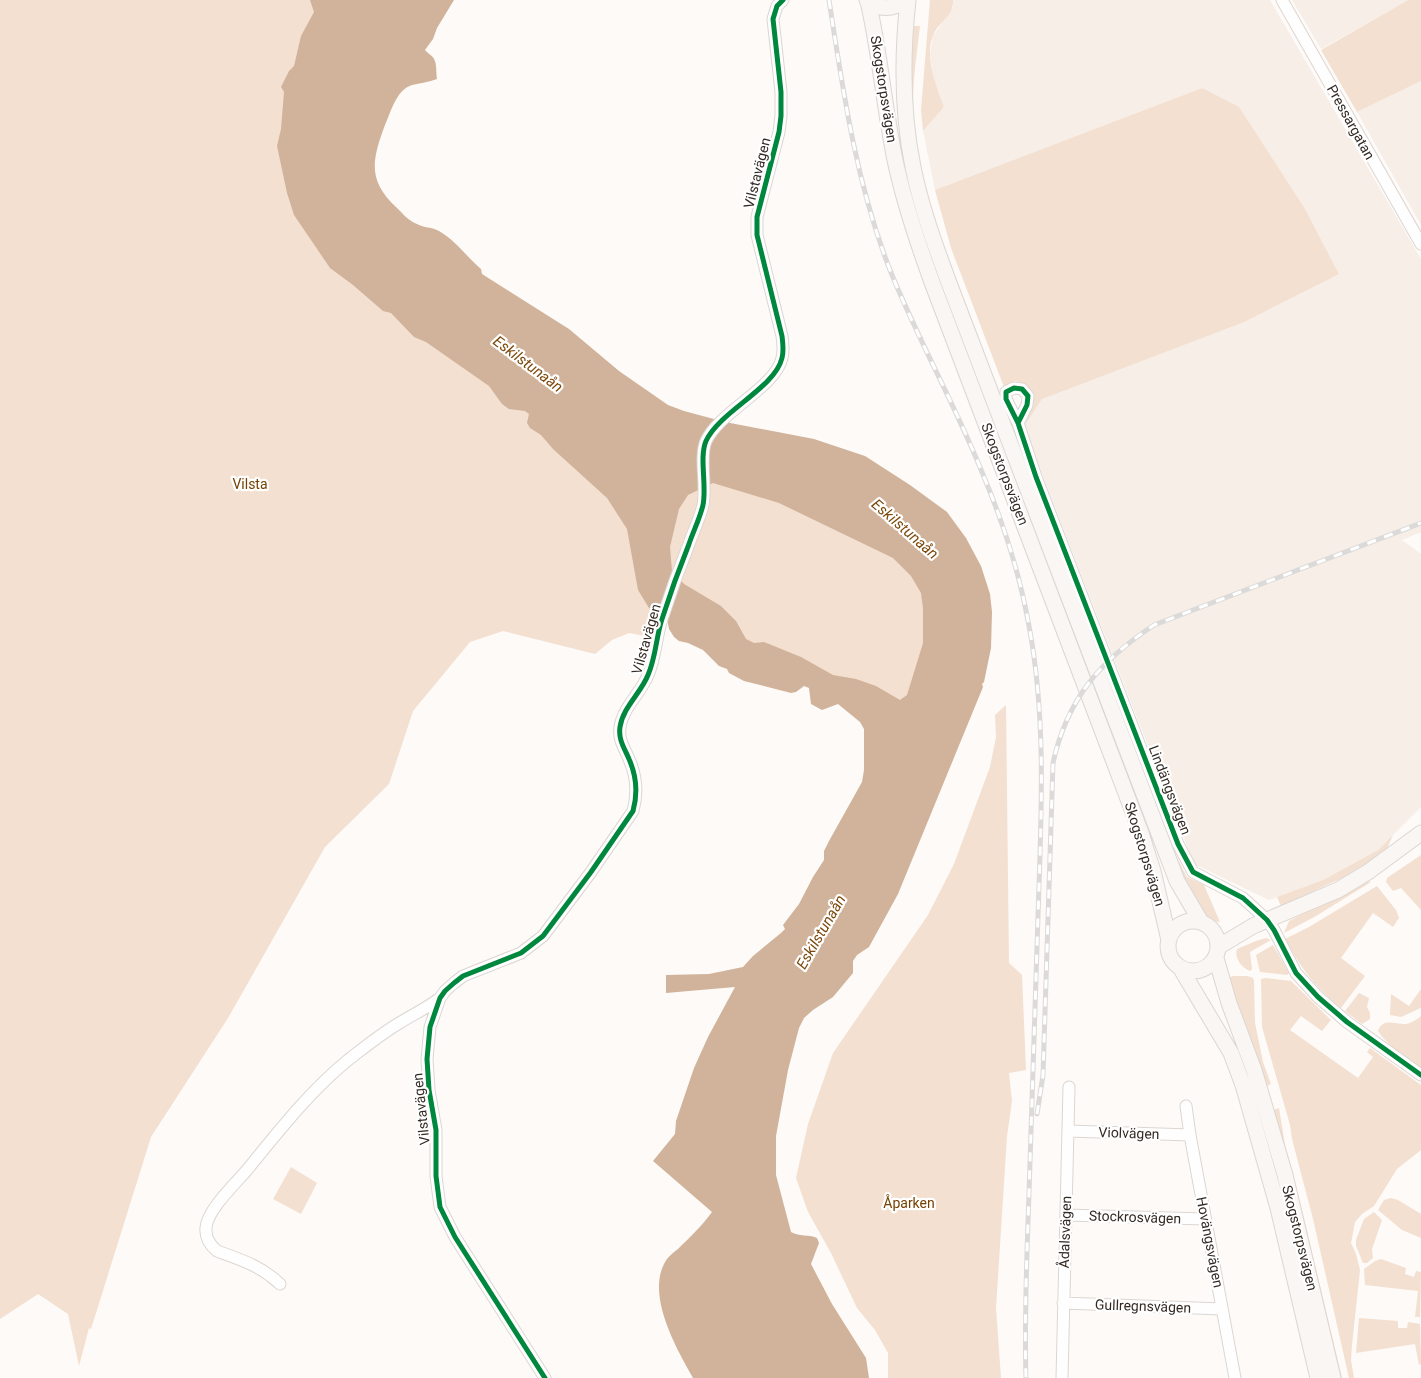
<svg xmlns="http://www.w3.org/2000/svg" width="1421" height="1378" viewBox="0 0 1421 1378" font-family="Roboto,sans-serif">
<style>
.built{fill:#f6eee7}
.green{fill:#f3e0d0}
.water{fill:#d0b39a;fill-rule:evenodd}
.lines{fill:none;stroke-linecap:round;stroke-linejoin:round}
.street-casing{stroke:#dcd6d1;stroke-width:13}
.secondary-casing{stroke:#dcd6d1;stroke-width:17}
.street{stroke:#fffefe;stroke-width:11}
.secondary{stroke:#f9f6f4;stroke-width:15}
.rail-casing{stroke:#dbdad9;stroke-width:5}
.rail{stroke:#fff;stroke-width:3;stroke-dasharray:9;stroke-linecap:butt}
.cycleway-casing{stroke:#fff;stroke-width:8}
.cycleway{stroke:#00873e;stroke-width:5}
.labels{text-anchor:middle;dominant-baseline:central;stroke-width:4.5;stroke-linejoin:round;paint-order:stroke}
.street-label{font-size:14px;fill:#332a23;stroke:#fff}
.park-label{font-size:14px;fill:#754100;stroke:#fff}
.water-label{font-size:15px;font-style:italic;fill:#7d490b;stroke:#fff}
</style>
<rect width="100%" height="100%" fill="#fdfaf8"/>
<!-- built -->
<path class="built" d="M953 0H1270L1421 259V532L1402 540 1421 554V807L1378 850 1323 880 1269 900 1194 864 1030 443 1025 425 1042 399 1339 274 1305 209 1202 88 935 190 923 131 944 107 934 81 930 55 933 36 953 8Z
M1292 0H1408L1321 49Z
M1421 81V225L1357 112Z"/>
<!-- green -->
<path class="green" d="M0 0H385L367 257 914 544 955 668 881 716 761 660 661 589 650 637 629 633 612 640 595 654 503 631 470 642 413 711 389 784 325 847 228 1018 151 1137 91 1329 89 1328 79 1366 68 1314 38 1294 0 1319Z
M930 0H953C954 17 938 22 933 36 924 57 937 88 944 107L923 131 921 110Z
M1408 0H1421V81L1357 112 1321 50Z
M909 26H920C916 61 910 97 915 132 924 204 953 273 979 341 999 391 1017 443 1036 493L933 225 914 147Z
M1202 88 1239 107 1305 209 1339 274 1244 322 1042 399 1025 425C1031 405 1041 389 1015 381L1004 387 951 248 935 190Z
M1006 705 1009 963 1022 975 1026 1070 1009 1073 1012 1101 1007 1136 996 1308 1001 1378H888V1353L875 1330 857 1308 831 1253 808 1212 796 1178 808 1124 833 1053 928 915 954 864 990 767 996 737 995 715Z
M1157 809 1175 854 1187 877 1204 885 1220 922 1212 921 1208 918 1197 908 1187 895Z
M1393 835 1387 849 1367 863 1342 878 1281 906 1277 897 1323 880 1378 850Z
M1421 855V910L1401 888 1393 891 1386 882 1387 878Z
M1367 881 1371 882 1316 916 1284 933 1289 921Z
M1377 886 1396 910 1399 918 1393 927 1373 913 1341 958 1365 976 1341 1008C1313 985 1302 969 1285 939L1309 927Z
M1266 938 1271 940 1250 952 1252 969 1250 971C1241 968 1234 957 1237 949L1256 941Z
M1273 945 1289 973 1287 975 1260 972 1256 955Z
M1233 976H1247L1253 978 1254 981 1255 1023 1263 1062 1271 1084 1263 1088 1225 979Z
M1266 978 1291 981 1331 1020 1322 1031 1301 1016 1290 1030 1358 1078 1373 1057 1367 1052 1370 1048 1421 1085V1150L1397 1169 1374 1206 1362 1214 1355 1222 1351 1243 1356 1254 1360 1270 1352 1345 1351 1360 1354 1378H1349L1313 1219 1292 1139 1290 1125 1262 1027 1261 979Z
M1421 989V1008L1401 1017 1390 1015 1391 994 1409 1006Z
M1359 993 1369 998 1367 1007 1370 1013V1019L1362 1024 1345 1011Z
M1421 1016V1068C1407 1057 1387 1046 1378 1031 1383 1017 1395 1025 1406 1024 1412 1023 1417 1019 1421 1016Z
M1279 1108 1285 1145 1303 1214 1342 1378H1339L1271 1111Z
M291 1167 317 1183 301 1214 273 1199Z
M1391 1198 1398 1200 1421 1214V1238L1402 1230 1378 1210 1384 1200Z
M1374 1212 1382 1220 1372 1249 1373 1258 1367 1263H1363L1356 1246V1240L1364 1219Z
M1381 1259 1406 1268 1405 1274 1414 1277 1416 1271 1421 1272 1420 1317H1415L1418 1291 1365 1285 1364 1269 1375 1261Z
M1359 1318 1398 1321V1328H1407L1408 1322 1420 1324 1421 1364 1419 1365 1415 1344 1356 1353Z"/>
<!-- water -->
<path class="water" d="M310 0H454L437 28 433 39 425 50C427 53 432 55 434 59 437 64 436 74 437 79 429 82 420 83 412 85 396 90 391 112 385 125 372 160 367 180 397 208 403 214 409 221 417 224 424 228 432 227 439 231 455 240 467 257 481 269L482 274 569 329 619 371 668 405 684 411 725 422 814 439 865 456 910 485 947 512 966 538 981 566 990 594 992 612 991 648 984 682 982 684 983 687 898 894 869 947 857 955 853 961V973L833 997 813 1010 804 1018 799 1028 788 1070 776 1136V1175L791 1232C800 1237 808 1234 817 1238L819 1243 811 1264 832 1304 866 1358 869 1378H693C676 1348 644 1292 667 1259 670 1255 674 1252 678 1249 690 1237 702 1226 712 1212L653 1161 675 1134 676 1121 694 1068 708 1037 735 987 666 993V975L709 974 743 967 753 956 781 933 785 929 783 925 799 904 813 877 824 860V851L829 841 862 782 864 770V729L860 722 838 704 822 710 811 704 809 688 804 686 796 692 791 693 744 681 729 673 727 669 719 666 703 650 688 643 679 641 674 637 669 629 667 618 649 608 638 590 627 529 607 498 553 449 541 435 530 428 527 423 529 414 525 411 509 409 502 404 489 386 426 342 414 337 391 313 383 311 353 285 330 268 294 215 287 193 277 146 281 129 284 92 281 87 289 71 294 66 301 36 314 12ZM713 483 779 503 893 558 911 576 921 593 923 608V643L907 695 900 700 876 686 856 679 833 675 801 657 764 642 754 643 746 639 736 621 721 606 684 584 672 571 670 547 679 509 688 495Z"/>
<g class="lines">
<defs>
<path id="street" d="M1282 0 1421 244
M1018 423 1027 405 1028 396 1022 389 1014 388 1006 392V399L1018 423 1036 477 1178 844 1193 872 1243 898 1267 920 1274 930 1296 973 1318 997 1347 1022 1421 1075
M1186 1106 1190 1135 1235 1378
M1069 1131 1190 1135
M1066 1215 1205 1219
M280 1284C261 1266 242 1260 217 1251 210 1245 205 1238 206 1228 207 1210 235 1184 247 1170 278 1132 310 1091 348 1060 365 1047 382 1033 401 1022 414 1014 427 1008 440 998
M1063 1303 1222 1309
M545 1378 455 1237 440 1207 436 1176V1130L429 1090 427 1059 430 1027 440 998 445 991 454 983 463 976 521 953 543 936 591 872 633 811C638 793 637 777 629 759 625 749 618 740 620 727 623 707 641 693 648 675 656 657 656 637 662 619 670 594 679 569 689 544 693 532 700 518 703 505 707 486 699 457 706 441 720 411 775 388 782 358 784 351 783 344 782 336L757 235V217L779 132 781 116V92L773 19 777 6 783 0
M1062 1378 1069 1087"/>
<path id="secondary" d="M867 0C879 10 893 10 905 0
M908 0C902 55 902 113 913 167 921 207 935 245 949 283L1177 881 1201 922
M868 1C880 53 884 107 895 160 904 203 918 244 933 285L1141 833 1153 871 1169 940
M1168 946a25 25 0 1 1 50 0a25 25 0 1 1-50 0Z
M1218 947 1253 926 1338 890 1368 872 1421 833
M1216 958 1229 1003 1254 1070 1285 1175 1333 1378
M1181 969 1231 1053 1243 1085 1278 1208 1318 1378"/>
</defs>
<!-- street casing -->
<use href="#street" class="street-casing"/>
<!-- secondary casing -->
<use href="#secondary" class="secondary-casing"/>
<!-- street -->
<use href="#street" class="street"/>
<!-- secondary -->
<use href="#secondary" class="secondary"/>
<defs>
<path id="rail" d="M829 0C843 91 856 183 890 270 918 340 956 406 984 477 1004 525 1020 575 1029 626 1047 721 1041 820 1038 916 1035 1009 1032 1101 1029 1193 1027 1255 1024 1316 1026 1378
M1037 1114 1043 1075 1053 763C1067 699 1100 661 1154 625L1421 523"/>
</defs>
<!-- rail casing -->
<use href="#rail" class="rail-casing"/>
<!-- rail -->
<use href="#rail" class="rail"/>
<defs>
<path id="cycleway" d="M1018 423 1027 405 1028 396 1022 389 1014 388 1006 392V399L1018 423 1036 477 1178 844 1193 872 1243 898 1267 920 1274 930 1296 973 1318 997 1347 1022 1421 1075
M545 1378 455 1237 440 1207 436 1176V1130L429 1090 427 1059 430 1027 440 998 445 991 454 983 463 976 521 953 543 936 591 872 633 811C638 793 637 777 629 759 625 749 618 740 620 727 623 707 641 693 648 675 656 657 656 637 662 619 670 594 679 569 689 544 693 532 700 518 703 505 707 486 699 457 706 441 720 411 775 388 782 358 784 351 783 344 782 336L757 235V217L779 132 781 116V92L773 19 777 6 783 0"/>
</defs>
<!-- cycleway casing -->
<use href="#cycleway" class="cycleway-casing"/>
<!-- cycleway -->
<use href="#cycleway" class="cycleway"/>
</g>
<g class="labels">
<!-- street labels -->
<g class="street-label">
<text transform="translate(884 89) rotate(81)">Skogstorpsvägen</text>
<text transform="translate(1351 122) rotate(61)">Pressargatan</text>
<text transform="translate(757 173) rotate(-76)">Vilstavägen</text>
<text transform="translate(1005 474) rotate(69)">Skogstorpsvägen</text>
<text transform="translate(646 639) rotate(-74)">Vilstavägen</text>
<text transform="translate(1170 790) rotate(69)">Lindängsvägen</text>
<text transform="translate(1145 854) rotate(73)">Skogstorpsvägen</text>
<text transform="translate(421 1109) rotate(-96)">Vilstavägen</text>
<text transform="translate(1129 1133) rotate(2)">Violvägen</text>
<text transform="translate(1135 1217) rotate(2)">Stockrosvägen</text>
<text transform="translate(1065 1232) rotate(-88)">Ådalsvägen</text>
<text transform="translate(1300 1238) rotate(76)">Skogstorpsvägen</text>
<text transform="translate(1210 1242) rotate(79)">Hovängsvägen</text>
<text transform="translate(1143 1306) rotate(2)">Gullregnsvägen</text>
</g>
<!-- park labels -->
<g class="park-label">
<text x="250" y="484">Vilsta</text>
<text x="909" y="1203">Åparken</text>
</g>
<!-- water labels -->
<g class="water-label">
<text transform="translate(528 364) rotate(37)">Eskilstunaån</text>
<text transform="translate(905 529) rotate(41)">Eskilstunaån</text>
<text transform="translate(821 932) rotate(-60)">Eskilstunaån</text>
</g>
</g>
</svg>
